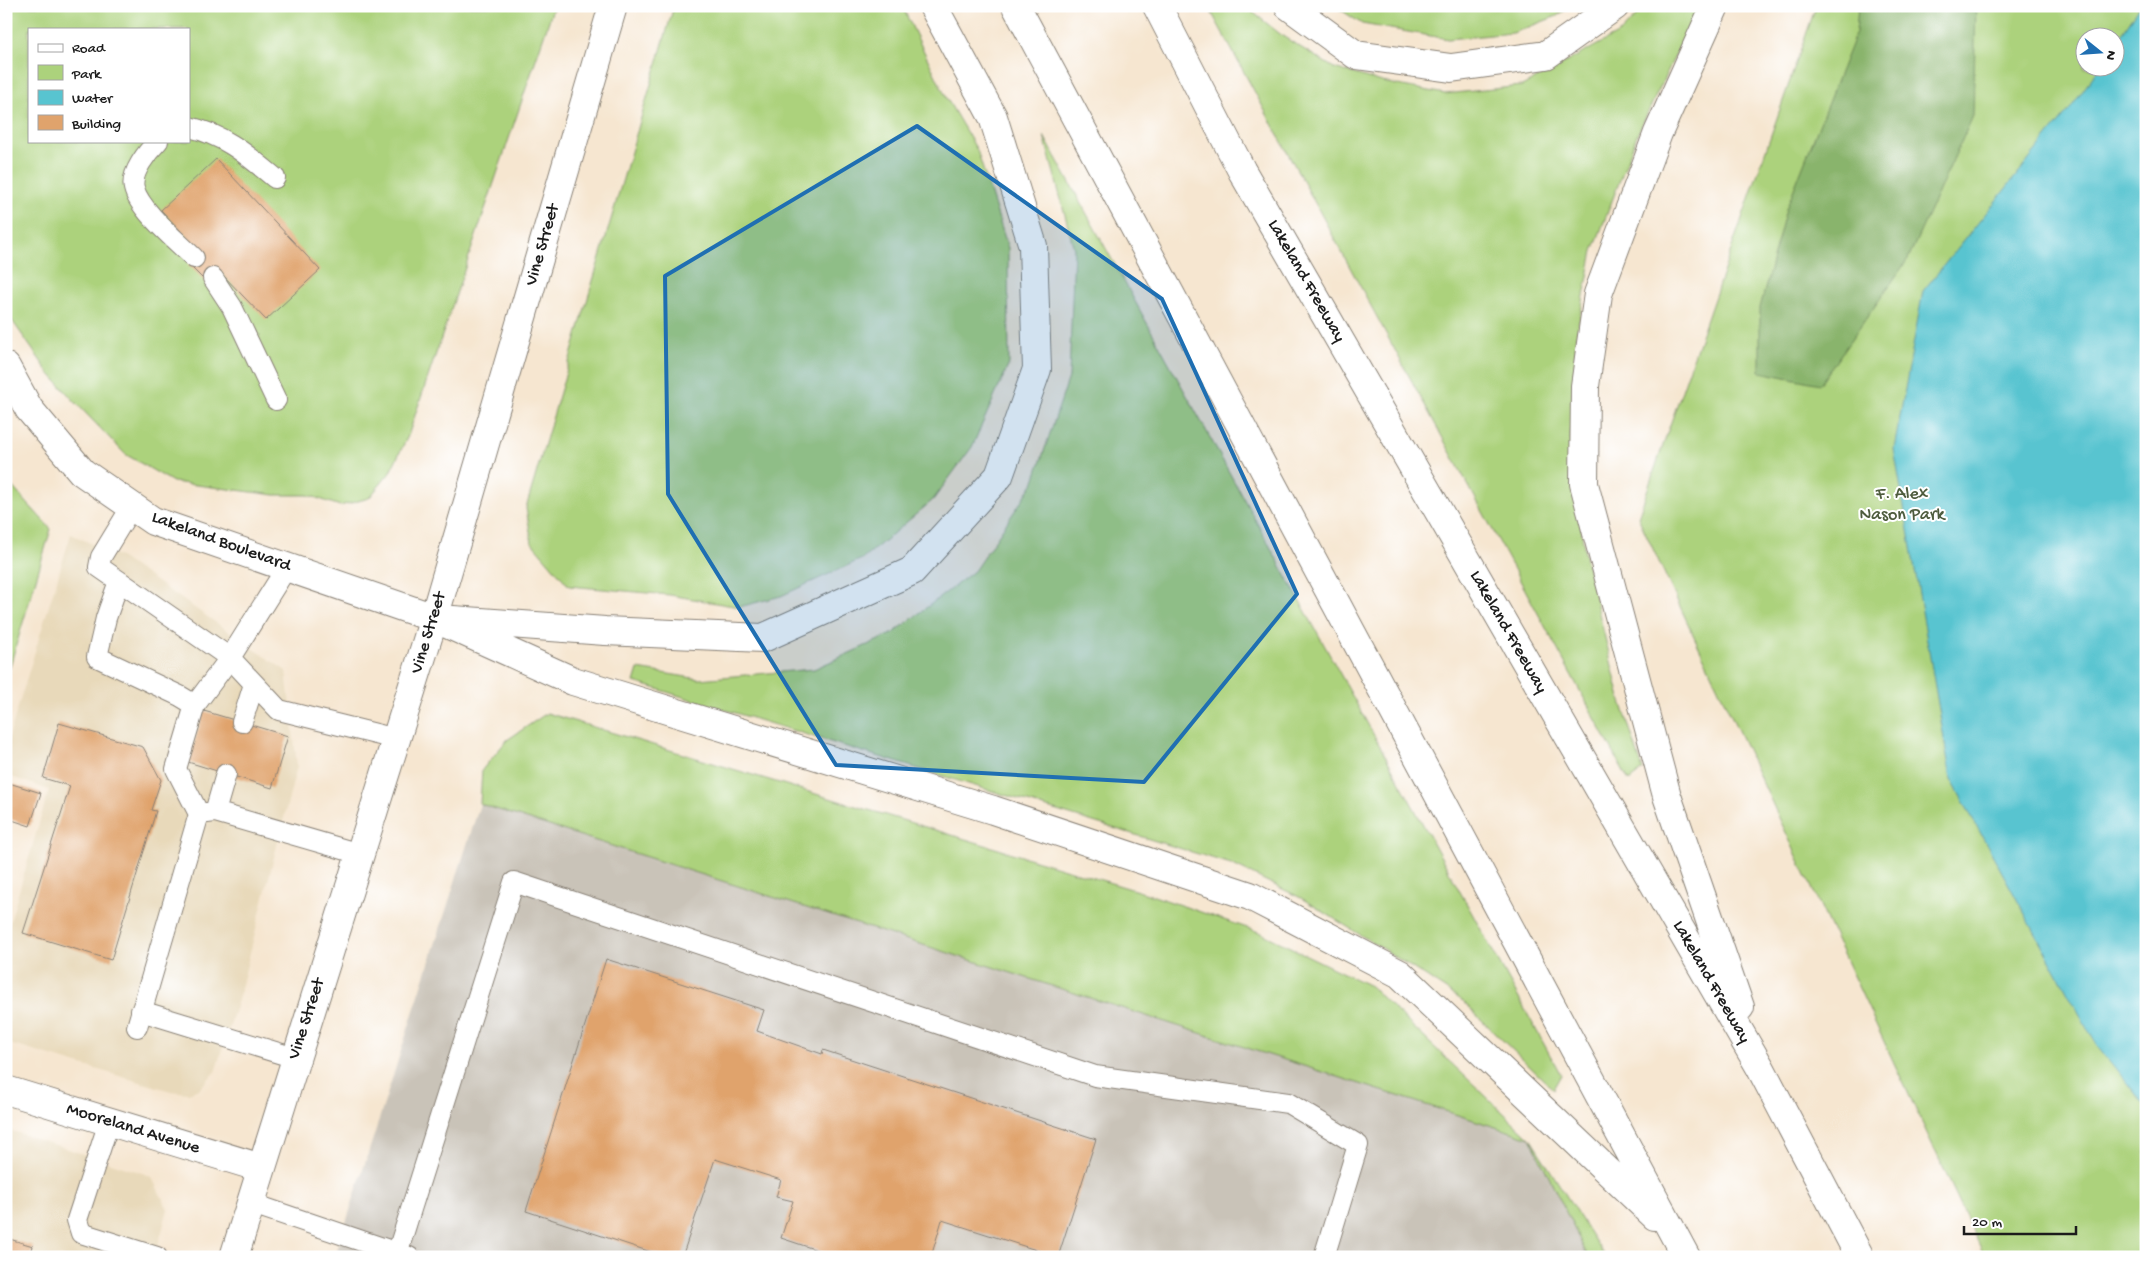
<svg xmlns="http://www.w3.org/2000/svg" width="2152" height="1263" viewBox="0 0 2152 1263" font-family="'Gochi Hand',sans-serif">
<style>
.built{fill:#e8d9ba}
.industrial{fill:#c9c3b8}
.green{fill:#acd27c;stroke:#64774c;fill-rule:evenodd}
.forest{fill:#89b46c;stroke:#526844}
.water{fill:#58c4d0;stroke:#3a7076}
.building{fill:#e0a36c}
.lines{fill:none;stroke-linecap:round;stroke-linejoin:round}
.service-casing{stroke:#898176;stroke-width:22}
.minor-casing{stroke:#898176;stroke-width:30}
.tertiary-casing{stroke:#898176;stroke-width:30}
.primary-casing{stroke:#898176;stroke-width:30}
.motorway-casing{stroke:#898176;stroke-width:30}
.service{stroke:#fff;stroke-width:20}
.minor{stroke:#fff;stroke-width:28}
.tertiary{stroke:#fff;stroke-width:28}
.primary{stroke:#fff;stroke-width:28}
.motorway{stroke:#fff;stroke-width:28}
.marked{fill:#1f6fb2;fill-opacity:0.2;stroke:#1f6fb2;stroke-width:4;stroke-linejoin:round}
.labels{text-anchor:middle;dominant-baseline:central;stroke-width:4;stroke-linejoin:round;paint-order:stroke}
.street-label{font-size:18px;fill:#1c1c1c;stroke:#fff}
.park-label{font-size:18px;fill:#4e5c3e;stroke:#fff}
</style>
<rect width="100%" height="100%" fill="#fff"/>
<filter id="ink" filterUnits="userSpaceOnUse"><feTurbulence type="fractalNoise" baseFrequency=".02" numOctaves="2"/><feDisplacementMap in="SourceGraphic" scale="10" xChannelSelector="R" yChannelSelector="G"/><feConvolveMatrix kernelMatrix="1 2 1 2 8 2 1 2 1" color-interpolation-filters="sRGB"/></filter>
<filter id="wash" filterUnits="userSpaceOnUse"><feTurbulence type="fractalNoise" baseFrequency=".0096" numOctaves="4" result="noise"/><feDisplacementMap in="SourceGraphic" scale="20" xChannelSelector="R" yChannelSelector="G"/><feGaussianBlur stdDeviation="1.12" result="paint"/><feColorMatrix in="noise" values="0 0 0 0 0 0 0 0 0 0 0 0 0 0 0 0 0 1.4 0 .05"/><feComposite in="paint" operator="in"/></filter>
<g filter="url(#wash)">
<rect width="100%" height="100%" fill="#f6e6d0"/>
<!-- built -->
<path class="built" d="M71 534 122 558 286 671 297 766 238 1000 215 1072 199 1089 188 1093 171 1091 6 1043V935L49 790 6 775V746Z
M6 1129 151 1176 168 1209 155 1257H6Z"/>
<!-- industrial -->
<path class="industrial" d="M480 804 1530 1138 1588 1257H335Z"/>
<!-- green -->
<path class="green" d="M6 6H554L408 436 389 474 369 498 340 506 308 495H275L173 482 125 454 76 403 49 373 11 319 6 307ZM29 29H189V141H29Z
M674 6H902L947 99 977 150 1008 248 1009 364 972 447 933 500 864 558 781 596 739 607 670 595 569 586 532 543 526 508Z
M1208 6H1245L1284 37 1334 68 1382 82 1445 94 1522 86 1621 32 1646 6H1699L1637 135 1593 251 1576 336 1570 454 1586 561 1620 698 1643 770 1629 781Z
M1335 6H1571L1557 16 1513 33 1448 39 1362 24Z
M1816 6H2146V1257H1985L1638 517ZM2084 38H2114V68H2084Z
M1044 136 1561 1075 1553 1089 1460 999 1391 954 1301 898 1231 864 634 682 638 669 699 679 814 669 892 634 974 571 1033 484 1069 377 1074 249Z
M6 480 51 529 6 679Z
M547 713 1151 895 1259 932 1370 986 1530 1138 1605 1257H1588L1530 1138 480 804 482 770 507 740Z"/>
<!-- forest -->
<path class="forest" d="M1858 6H1976L1973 116 1908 259 1820 384 1760 372V308L1786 209 1856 32Z"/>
<!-- water -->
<path class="water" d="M2140 6H2146V1107L2096 1044 1951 779 1894 449 1923 291 2070 109 2099 68H2114L2115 44Z"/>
<g id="blocks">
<!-- building -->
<path class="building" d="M216 159 320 270 266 320 220 272 208 284 188 264 201 252 161 210Z
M204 711 288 736 272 788 188 762Z
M59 723 143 747 161 780 151 810 156 811 111 960 23 933 70 786 43 778Z
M9 783 41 793 30 826 6 818V792Z
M606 959 764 1010 757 1031 822 1054 823 1050 1096 1139 1058 1257 942 1220 931 1257H838L781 1238 793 1201 776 1197 781 1180 715 1159 682 1257H666L526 1211Z
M6 1238 33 1246 30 1257H6Z"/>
</g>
</g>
<g filter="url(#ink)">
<use href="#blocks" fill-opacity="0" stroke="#898176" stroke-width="1"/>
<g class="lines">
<defs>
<path id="service" d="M189 127C225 135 247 155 275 178
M158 141C148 151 130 173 134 188 139 210 177 241 194 258
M213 278 232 307 276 400
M132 506 101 557 99 567 230 658 279 710 396 739
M119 581 106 618 97 657 180 696 195 705 176 769 199 814
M195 705 230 658 287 567
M242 722 254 684
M215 812 226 774
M141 1011 295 1058
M137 1027 199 814 215 812 360 854
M109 1122 77 1220 81 1233 157 1257
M250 1203 409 1257
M396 1257 514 882 1095 1076 1288 1103 1358 1145 1324 1257"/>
<path id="minor" d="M6 1090 261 1168"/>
<path id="tertiary" d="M6 367 29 409 82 472 153 521 434 618"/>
<path id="primary" d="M234 1257 434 618 613 6"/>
<path id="motorway" d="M1016 6 1686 1257
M1157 6 1242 171 1760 1067 1860 1257
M1289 6 1356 55 1451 68 1546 55 1615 6
M1715 6 1658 133 1598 294 1585 386 1584 484 1667 796 1740 1007
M434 618 573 681 993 810 1250 896 1400 974 1655 1216
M453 620 605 631 763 638 912 571 999 476 1037 369 1033 246 993 117 933 6"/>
</defs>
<!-- service casing -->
<use href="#service" class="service-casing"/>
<!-- minor casing -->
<use href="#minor" class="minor-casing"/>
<!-- tertiary casing -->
<use href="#tertiary" class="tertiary-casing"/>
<!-- primary casing -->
<use href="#primary" class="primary-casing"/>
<!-- motorway casing -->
<use href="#motorway" class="motorway-casing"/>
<!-- service -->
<use href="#service" class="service"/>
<!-- minor -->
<use href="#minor" class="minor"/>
<!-- tertiary -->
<use href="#tertiary" class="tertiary"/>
<!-- primary -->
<use href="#primary" class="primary"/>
<!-- motorway -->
<use href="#motorway" class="motorway"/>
</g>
</g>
<!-- marked area -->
<path class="marked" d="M917 126 1162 299 1297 594 1144 782 836 765 668 494 665 276Z"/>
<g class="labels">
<!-- street labels -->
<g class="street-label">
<text transform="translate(543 245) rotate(-74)">Vine Street</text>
<text transform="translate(1306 281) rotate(60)">Lakeland Freeway</text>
<text transform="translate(221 542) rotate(20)">Lakeland Boulevard</text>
<text transform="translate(1508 632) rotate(60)">Lakeland Freeway</text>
<text transform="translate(429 633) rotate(-73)">Vine Street</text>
<text transform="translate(1711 982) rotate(60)">Lakeland Freeway</text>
<text transform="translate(307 1019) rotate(-72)">Vine Street</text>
<text transform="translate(133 1129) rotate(17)">Mooreland Avenue</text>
</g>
<!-- park labels -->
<g class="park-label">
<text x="1902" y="494">F. Alex<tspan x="1902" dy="21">Nason Park</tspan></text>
</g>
</g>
<!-- margin -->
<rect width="2152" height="1263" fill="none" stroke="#fff" stroke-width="25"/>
<!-- legend -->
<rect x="28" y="28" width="162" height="115" fill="#ffffff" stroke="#a4a4a4"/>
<rect x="38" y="44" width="25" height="8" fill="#ffffff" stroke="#a4a4a4"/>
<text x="72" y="52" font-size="15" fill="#1c1c1c">Road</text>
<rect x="38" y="65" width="25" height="15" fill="#acd27c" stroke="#a4a4a4"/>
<text x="72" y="78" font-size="15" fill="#1c1c1c">Park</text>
<rect x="38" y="90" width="25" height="15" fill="#58c4d0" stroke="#a4a4a4"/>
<text x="72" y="102" font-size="15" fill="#1c1c1c">Water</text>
<rect x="38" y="115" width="25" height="15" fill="#e0a36c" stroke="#a4a4a4"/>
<text x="72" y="128" font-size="15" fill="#1c1c1c">Building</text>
<!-- north arrow -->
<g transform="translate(2100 52) rotate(107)"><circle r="24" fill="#ffffff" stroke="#a4a4a4"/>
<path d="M0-4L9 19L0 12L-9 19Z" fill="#1f6fb2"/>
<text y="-8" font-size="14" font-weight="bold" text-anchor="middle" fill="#1c1c1c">N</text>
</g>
<!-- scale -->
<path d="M1964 1226v8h112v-8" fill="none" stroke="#1c1c1c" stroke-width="2.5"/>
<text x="1972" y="1226" font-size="15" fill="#1c1c1c" stroke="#ffffff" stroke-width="4" paint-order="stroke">20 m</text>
</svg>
